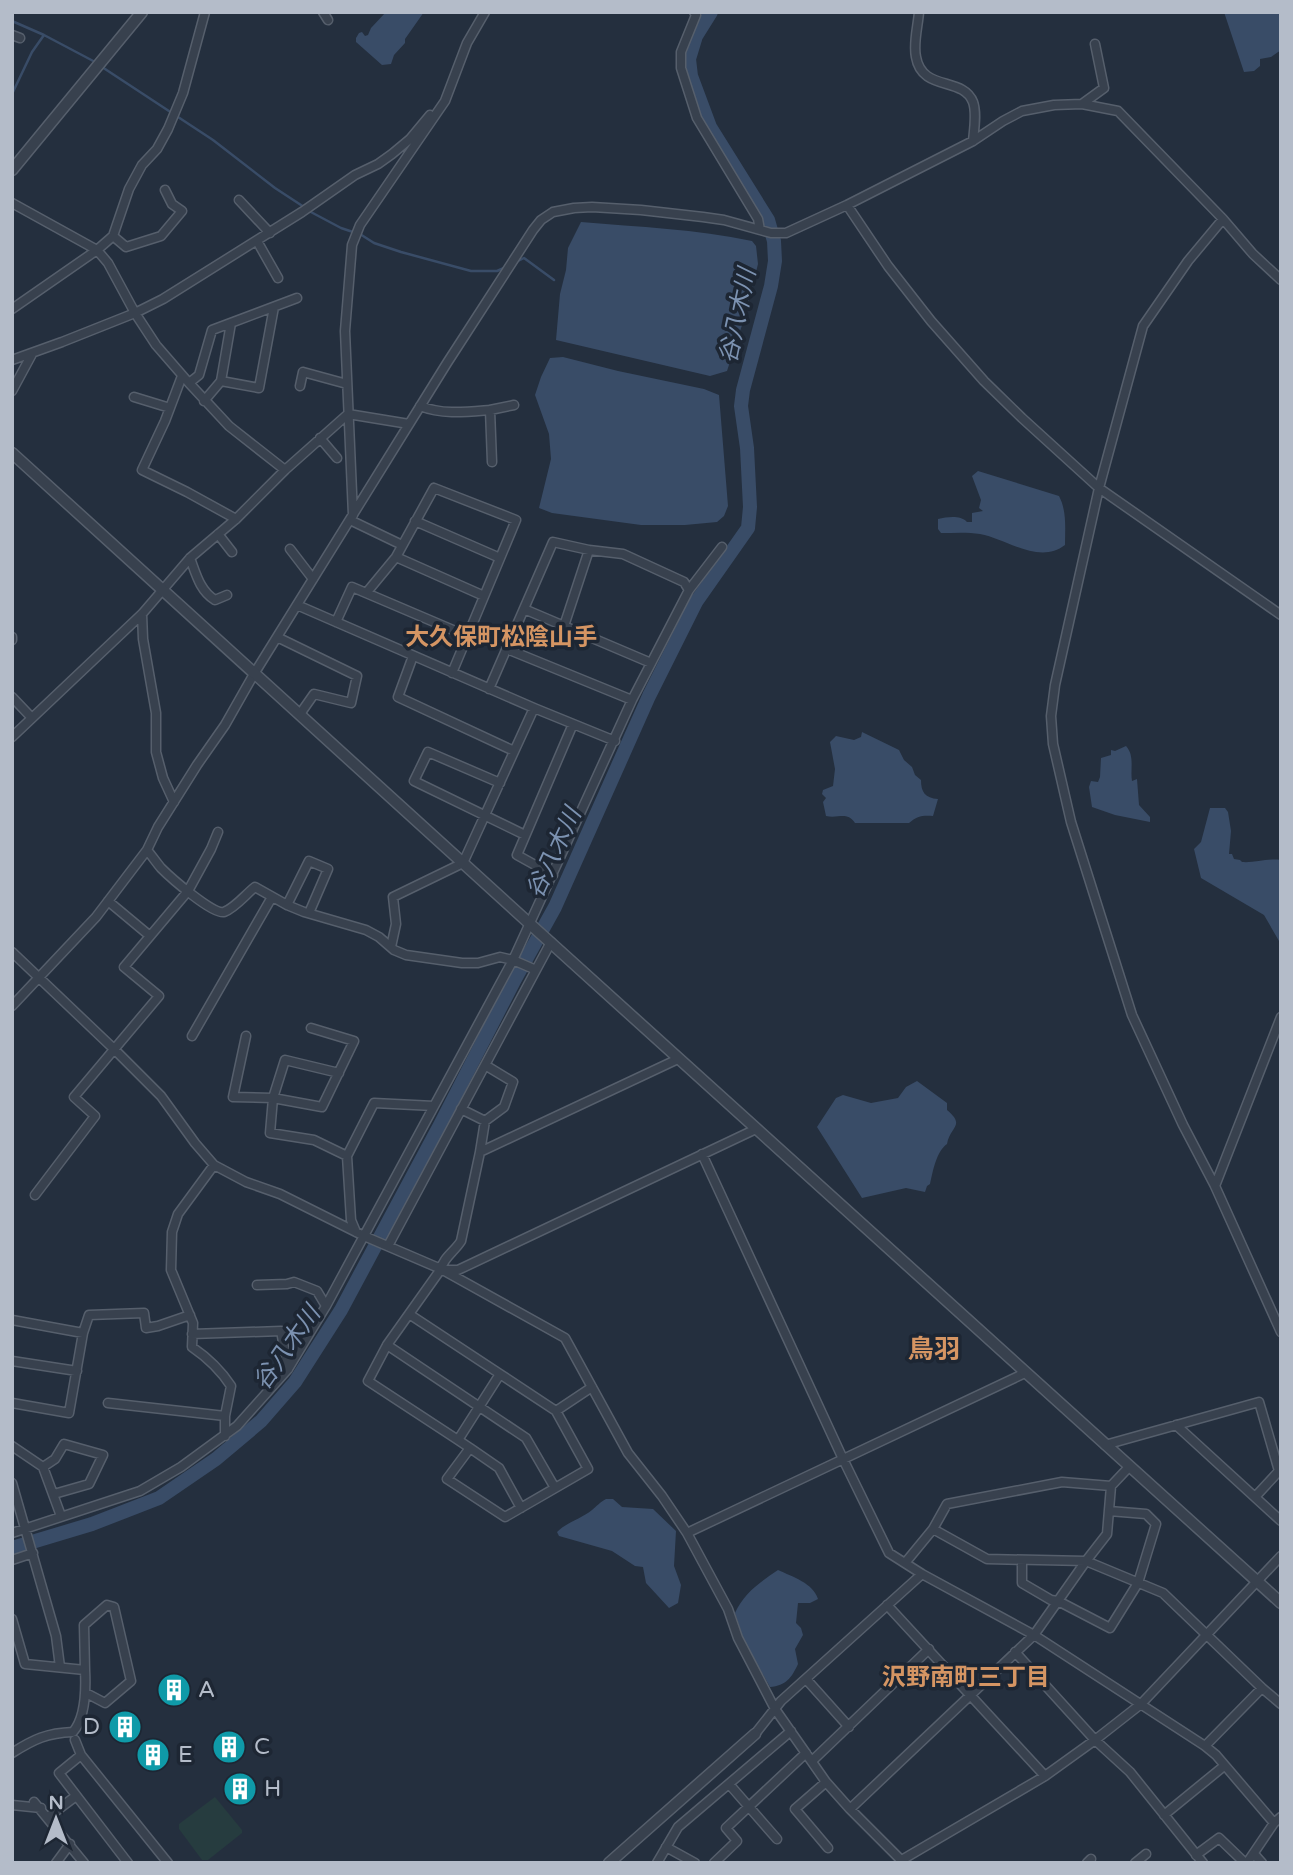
<svg xmlns="http://www.w3.org/2000/svg" width="1293" height="1875" viewBox="0 0 1293 1875" font-family="'Varela Round','Noto Sans JP',sans-serif">
<style>
.green{fill:#263c3f}
.water{fill:#394c67}
.lines{fill:none;stroke-linecap:round;stroke-linejoin:round}
.stream{stroke:#394c67;stroke-width:2.5}
.river{stroke:#394c67;stroke-width:14}
.minor-casing{stroke:#565f6c;stroke-width:11}
.tertiary-casing{stroke:#565f6c;stroke-width:13}
.minor{stroke:#38414e;stroke-width:8}
.tertiary{stroke:#38414e;stroke-width:10}
.labels{text-anchor:middle;dominant-baseline:central;stroke-width:7;stroke-linejoin:round;paint-order:stroke}
.poi-label{font-size:23px;fill:#b4bcc9;stroke:#1d2633;text-anchor:start}
.water-label{font-size:24px;font-style:italic;fill:#7c92b1;stroke:#1d2633}
.neighbourhood-label{font-size:24px;font-weight:bold;fill:#d59563;stroke:#1d2633}
.quarter-label{font-size:26px;font-weight:bold;fill:#d59563;stroke:#1d2633}
</style>
<rect width="100%" height="100%" fill="#242f3e"/>
<!-- green -->
<path class="green" d="M215 1797 242 1830V1833L208 1860H202L179 1829V1824Z"/>
<!-- water -->
<path class="water" d="M386 12H424L405 39V43L394 55 391 64 382 65 356 42V38L359 33 362 32 365 36 368 35 371 28Z
M1224 12H1281V50L1271 57 1260 59V66L1254 71 1244 72Z
M581 222C639 227 696 229 752 241L756 246 758 264 745 316 727 371 710 376 556 340 560 294 566 270 568 248Z
M563 357 618 371 704 389 719 395 728 506 724 516 717 522 685 525H641L552 513 539 508 551 459 549 434 535 395 541 377 550 358Z
M978 471 1059 496C1067 511 1065 529 1065 545 1039 565 1007 539 980 534 968 532 954 533 941 533L938 529V519C948 517 960 515 967 522H972V513L983 511 979 508 981 500 972 476Z
M862 732 899 750 904 760 912 767 915 775 921 780C921 792 925 798 938 799L933 816C923 815 917 816 909 823H855C847 811 838 819 826 816L823 802 826 798 822 794 823 790 833 786 835 769 830 742 836 736 854 740 861 737Z
M1126 746C1135 756 1130 769 1132 781L1137 779 1139 805 1150 817V822L1115 815 1092 807 1089 787 1091 781 1098 782 1100 777 1101 758 1111 755V750L1115 751Z
M1210 808H1225L1228 812 1231 831 1229 854H1232L1234 859 1240 860 1242 862C1255 863 1267 858 1281 860V950L1279 941 1264 915 1201 878 1194 849 1201 842Z
M917 1081 947 1103V1110C966 1126 950 1126 947 1144 936 1152 933 1171 930 1184L927 1186 925 1192 906 1188 862 1198 817 1127 836 1098 843 1095 871 1103 898 1098 906 1087Z
M606 1499H613L622 1507 653 1509 676 1531 674 1566 681 1585 678 1603 669 1608 646 1583 643 1567 635 1566 612 1551 559 1536 557 1532C567 1522 581 1519 592 1510 597 1506 600 1502 606 1499Z
M778 1570C793 1577 813 1583 818 1599L810 1603H798L796 1623 801 1628 803 1635 795 1649 798 1664C792 1677 786 1686 770 1687L744 1641 735 1613C744 1593 760 1582 778 1570Z"/>
<g class="lines">
<!-- stream -->
<path class="stream" d="M12 21 44 35 97 63
M102 67 213 140 275 188 304 207
M12 94 32 52 44 35
M309 211 341 228 353 232
M360 234 374 243 401 252 471 271H497L506 267
M516 262 524 258 554 280"/>
<!-- river -->
<path class="river" d="M12 1548 92 1524 159 1498 216 1459 261 1421 295 1382 341 1310 440 1125 515 979 555 907 649 696 696 602 748 528 750 507 747 448 741 406 743 390 771 286 775 261 774 241 768 220 710 127 691 76 689 59 696 36 711 12"/>
<defs>
<path id="minor" d="M323 12 328 20
M694 12 696 15 681 52V68L697 118 758 219 760 230
M919 12C918 26 913 43 916 57 922 92 963 76 973 102 977 113 974 130 973 141
M12 35 20 38
M1082 104 1104 88 1095 44
M239 200 270 233
M12 203 97 250 108 263 135 313 156 345 189 383 229 426 285 470
M847 205 888 266 931 321 984 381 1022 418 1099 488 1281 615
M1223 219 1188 261 1143 326 1099 488 1055 685 1051 716 1053 744 1071 822 1132 1015 1183 1125 1215 1186 1281 1332
M113 236 126 247 161 236 182 211 172 204 165 190
M257 241 278 278
M12 309 97 250 113 236 129 189 142 165 157 149 168 129 183 93 205 12
M231 323 221 381 259 388 274 307
M12 360 62 342 135 313 163 299 302 212 355 175 378 164 392 154 410 139 430 115
M182 376 165 421 142 470 187 492 236 519
M189 383 199 375 212 330 297 298
M300 386 303 372 347 384
M12 391 32 354
M134 397 170 408
M204 401 221 381
M420 406C443 415 466 412 490 410L492 462
M490 410 514 405
M348 414 409 424
M320 438 337 458
M353 515 345 331 352 245 360 225 445 101 467 43 485 12
M350 520 402 545
M415 521 500 558
M218 534 232 552
M290 549 313 579
M396 557 484 596
M190 558C196 574 200 591 215 600L227 595
M367 592 396 557 434 488 516 520 452 673
M297 605 534 708 615 741
M524 609 651 663
M142 614 143 639 156 713V752L163 778 174 802
M336 622 352 587 467 636
M564 626 589 550
M12 637V640
M277 637 357 676 351 703 314 694 300 714
M507 649 632 700
M413 656 398 697 514 751
M489 689 553 542 589 550 623 554 684 582 689 590
M12 697 32 718
M12 737 142 614 190 558 236 519 285 470 348 414
M500 783 428 752 414 781 525 835
M147 850C152 856 156 862 161 868 170 877 213 915 224 912 235 908 246 894 255 887L287 905 304 912 366 930 379 937 394 950 406 955 462 963H478L500 957 513 960 536 970
M553 875 517 855 573 724
M108 901 150 936
M287 905 309 861 328 869 309 913
M391 947 396 924 393 897 463 863 534 708
M12 952 115 1050 161 1096 195 1143 214 1165 246 1182 280 1194 364 1236 441 1269 565 1338 628 1453 662 1496 687 1533 728 1609 738 1638 775 1709 826 1782 850 1809 904 1863
M12 1006 96 917 147 850 158 827 197 765 225 725 254 674 447 363 533 230 541 220 553 212 574 208 592 207 641 210 703 217 724 220 771 233H786L847 205 973 141 1003 121 1022 111 1054 105 1082 104 1118 111 1223 219 1253 254 1281 280
M192 1036 272 897
M246 1036 233 1097 273 1098 322 1107 354 1041 311 1028
M339 1073 285 1060 273 1098 270 1133 314 1140 347 1156
M461 1109 485 1121
M480 1152 485 1121 504 1107 513 1082 485 1065
M702 1154 843 1459 889 1553 922 1574 1034 1635 1205 1746 1216 1755 1274 1823
M214 1165 178 1214 172 1232 171 1270 193 1323 192 1347C208 1358 220 1369 231 1386L225 1416V1436
M1215 1186 1281 1017
M35 1195 95 1116 74 1097 159 996 124 967 188 891 211 849 218 832
M356 1232 351 1220 347 1156 374 1103 434 1106
M388 1246 551 942
M444 1270H458L756 1129
M257 1285 287 1284 294 1282 317 1291 326 1306
M409 1314 500 1374
M12 1320 83 1333 89 1315 144 1313 146 1328 158 1326 190 1315
M192 1334 281 1331 288 1369
M387 1345 526 1438 555 1488
M12 1361 77 1371
M12 1403 69 1413 83 1333
M108 1403 225 1416
M556 1411 500 1374 458 1440 470 1448 447 1479 505 1517 588 1469 556 1411 592 1387
M1176 1425 1281 1521
M458 1440 368 1381 387 1345 441 1269C443 1258 455 1251 461 1241L480 1152 678 1059
M1105 1445 1259 1402 1279 1471 1255 1497
M12 1446 43 1467 61 1516
M470 1448 499 1468 521 1508
M43 1467 55 1459 64 1444 103 1455 89 1484 54 1494
M12 1483 56 1636 60 1667
M933 1529 987 1559 1086 1561 1107 1534 1111 1486 1129 1467
M12 1533 140 1491 181 1467 237 1426 288 1369 326 1306 513 960 632 700 689 590 722 547
M687 1533 1025 1373
M12 1560 33 1553
M1022 1560V1583L1051 1600 1058 1601 1110 1628 1138 1583 1156 1524 1146 1514 1109 1511
M905 1563 933 1529 947 1504 1062 1482 1111 1486
M887 1605 1045 1776
M12 1619 25 1664 85 1670C86 1689 86 1717 73 1732 47 1733 34 1739 12 1753
M1015 1652 1095 1740 1130 1772 1203 1863
M85 1670 84 1625 107 1605 114 1607 131 1681 105 1703 86 1693
M806 1679 849 1727
M755 1734 781 1701 922 1574
M75 1740 81 1755 168 1863
M1205 1746 1262 1688
M81 1755 59 1773 128 1863
M812 1761 929 1649
M826 1782 795 1809 828 1848
M729 1784 777 1839
M34 1802 84 1863
M12 1805 41 1808
M850 1809 1034 1635 1086 1561 1163 1593 1262 1688 1281 1704
M1164 1815 1224 1766
M48 1817 76 1796
M666 1847 695 1863
M1254 1854 1262 1863
M1196 1855 1219 1838 1245 1863
M900 1861 1045 1776 1095 1740 1141 1704 1281 1556
M56 1863 70 1844
M657 1863 678 1827 791 1731
M714 1863 737 1841 726 1828 806 1753
M1087 1863 1091 1859
M1135 1863 1146 1854
M1247 1863 1274 1823 1281 1817"/>
<path id="tertiary" d="M12 170 142 12
M12 453 530 924 1281 1603
M609 1863 755 1734"/>
</defs>
<!-- minor casing -->
<use href="#minor" class="minor-casing"/>
<!-- tertiary casing -->
<use href="#tertiary" class="tertiary-casing"/>
<!-- minor -->
<use href="#minor" class="minor"/>
<!-- tertiary -->
<use href="#tertiary" class="tertiary"/>
</g>
<!-- icons -->
<defs>
<symbol id="building-disc" viewBox="-11 -11 22 22"><circle r="9.5" fill="#0f9aa8" stroke="#1d2633"/><path d="M-4-6H4V6H1V3H-1V6H-4ZM-2.5-4.3h1.7v1.8h-1.7ZM.8-4.3h1.7v1.8H.8ZM-2.5-1h1.7V.8h-1.7ZM.8-1h1.7V.8H.8Z" fill="#fff"/></symbol>
</defs>
<g fill-rule="evenodd">
<use href="#building-disc" x="155" y="1671" width="38" height="38"/>
<use href="#building-disc" x="106" y="1708" width="38" height="38"/>
<use href="#building-disc" x="210" y="1728" width="38" height="38"/>
<use href="#building-disc" x="134" y="1736" width="38" height="38"/>
<use href="#building-disc" x="221" y="1770" width="38" height="38"/>
</g>
<g class="labels">
<!-- poi labels -->
<g class="poi-label">
<text x="198" y="1690">A</text>
<text x="100" y="1727" text-anchor="end">D</text>
<text x="254" y="1747">C</text>
<text x="178" y="1755">E</text>
<text x="264" y="1789">H</text>
</g>
<!-- water labels -->
<g class="water-label">
<text transform="translate(738 316) rotate(-78)">谷八木川</text>
<text transform="translate(554 853) rotate(-65)">谷八木川</text>
<text transform="translate(287 1348) rotate(-55)">谷八木川</text>
</g>
<!-- neighbourhood labels -->
<g class="neighbourhood-label">
<text x="501" y="637">大久保町松陰山手</text>
<text x="966" y="1677">沢野南町三丁目</text>
</g>
<!-- quarter labels -->
<g class="quarter-label">
<text x="934" y="1349">鳥羽</text>
</g>
</g>
<!-- border -->
<rect width="1293" height="1875" fill="none" stroke="#b4bcc9" stroke-width="28"/>
<!-- north arrow -->
<g transform="translate(56 1819)" stroke="#1d2633" stroke-width="5" paint-order="stroke">
<path d="M0-5L12 26L0 18L-12 26Z" fill="#b4bcc9"/>
<text y="-10" font-size="19" font-weight="bold" text-anchor="middle" fill="#b4bcc9">N</text>
</g>
</svg>
